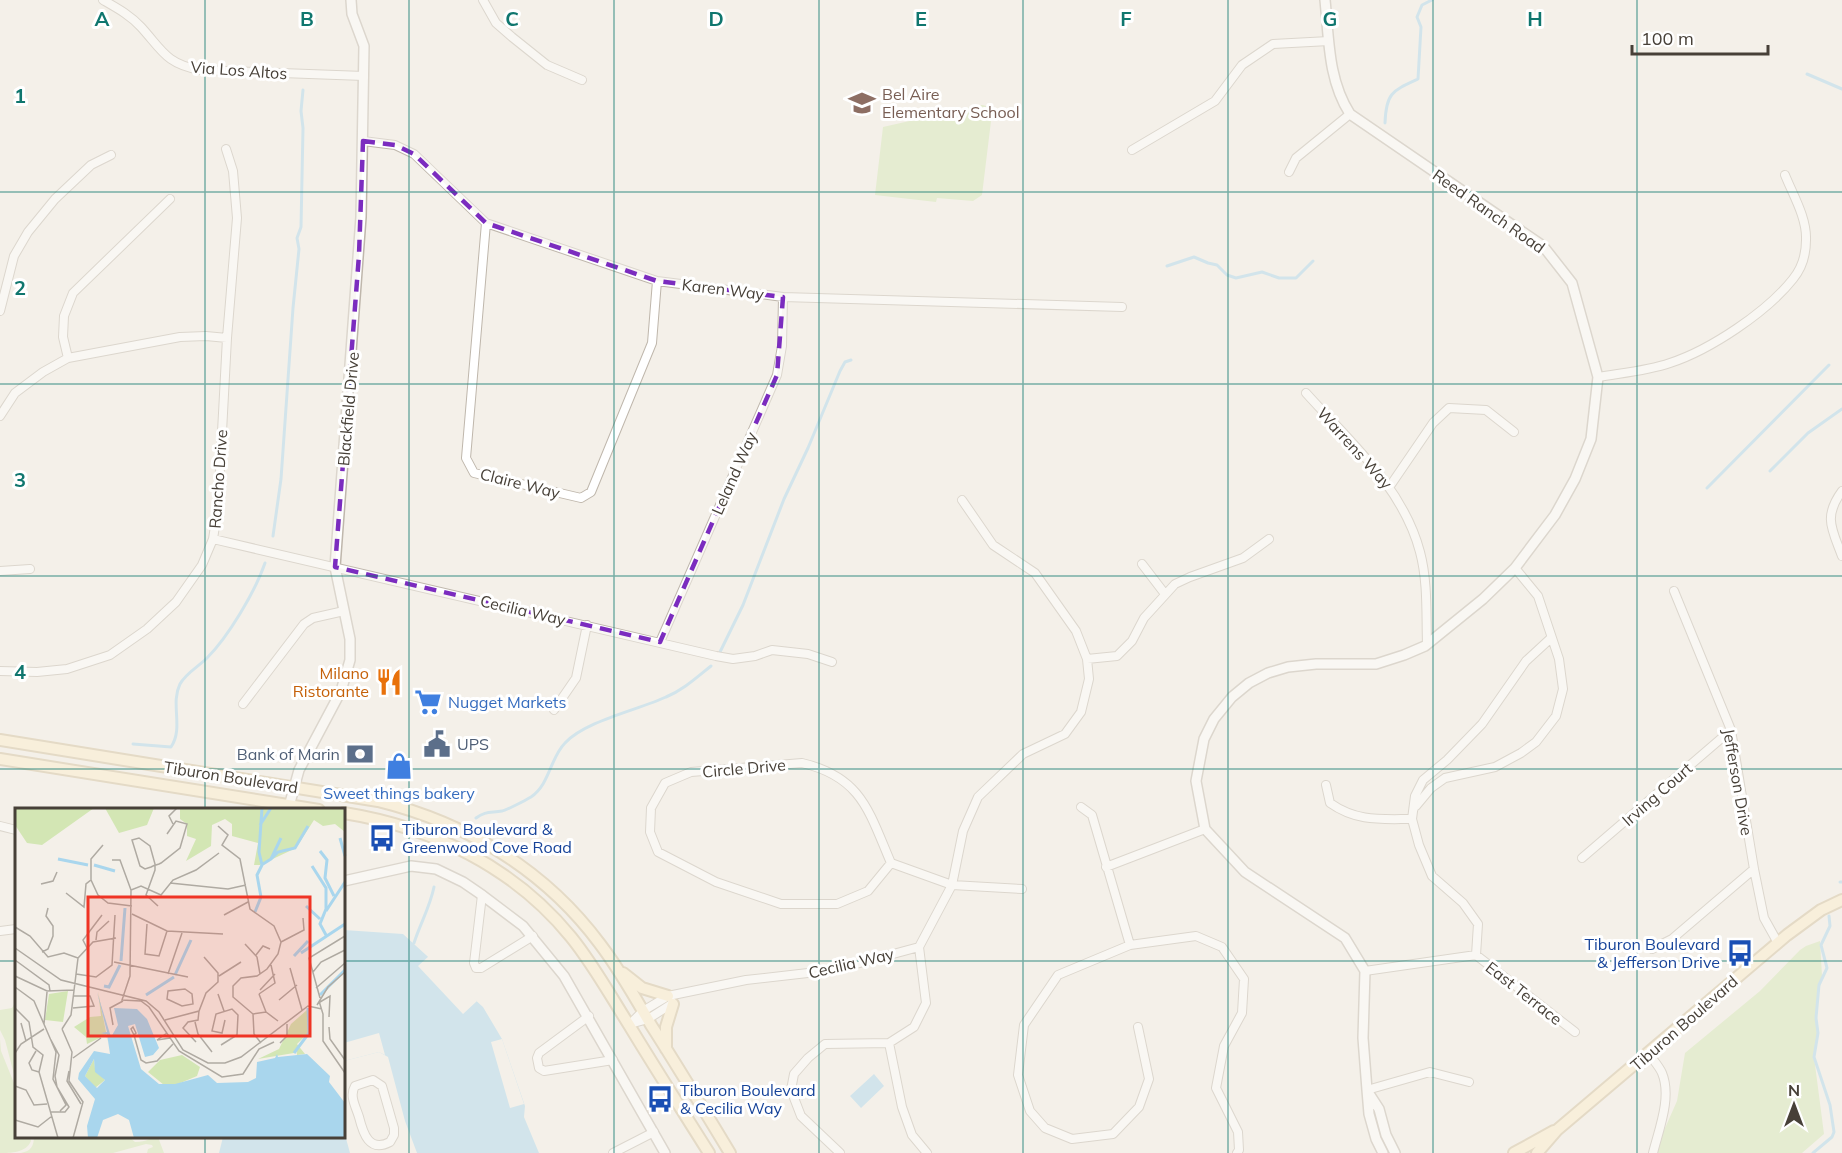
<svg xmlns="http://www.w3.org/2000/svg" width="1842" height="1153" viewBox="0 0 1842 1153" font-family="Mulish,sans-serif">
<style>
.green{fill:#d3e6b4}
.water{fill:#a9d6ed}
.pier{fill:#f4f0e9}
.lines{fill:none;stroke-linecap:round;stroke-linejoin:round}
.stream{stroke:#a9d6ed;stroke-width:3}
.minor-casing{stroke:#bfb7ac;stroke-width:10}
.tertiary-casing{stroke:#bfb7ac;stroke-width:12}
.secondary-casing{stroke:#d1bf9b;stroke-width:14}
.minor{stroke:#fff;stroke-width:8}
.tertiary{stroke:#fff;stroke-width:9}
.secondary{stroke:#fcedcb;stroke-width:10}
.marked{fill:none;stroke:#7b2cbf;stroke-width:4.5;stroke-dasharray:12 8;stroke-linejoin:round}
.grid{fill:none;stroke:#0f766e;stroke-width:1.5;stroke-opacity:0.55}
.labels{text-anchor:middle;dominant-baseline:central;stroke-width:6;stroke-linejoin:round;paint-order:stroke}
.street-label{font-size:16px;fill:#474038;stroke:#fff}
.education-label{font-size:16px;fill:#785e54;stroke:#fff;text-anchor:start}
.food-label{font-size:16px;fill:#c56008;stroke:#fff;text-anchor:end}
.shop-label{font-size:16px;fill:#366cbe;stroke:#fff;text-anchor:start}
.service-label{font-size:16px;fill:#4e5e75;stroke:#fff;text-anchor:start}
.transit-label{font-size:16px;fill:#164399;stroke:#fff;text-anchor:start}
.inset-river{fill:none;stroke:#a9d6ed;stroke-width:3}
.inset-road{fill:none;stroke:#afaaa2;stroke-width:1.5}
.view{fill:#ef3425;fill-opacity:0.15;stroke:#ef3425;stroke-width:3}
.inset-edge{fill:none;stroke:#474038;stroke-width:3}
.grid-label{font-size:20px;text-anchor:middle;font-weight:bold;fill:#0f766e;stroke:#fff;stroke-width:6;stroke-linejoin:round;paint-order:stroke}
</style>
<rect width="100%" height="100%" fill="#f4f0e9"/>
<!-- green -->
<path class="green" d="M980 105C987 105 989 107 992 113L982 195 973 201 937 198 936 202 875 195 883 127Z
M1820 941 1822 976 1817 1003 1816 1018 1818 1033 1814 1057 1824 1134 1802 1153H1654L1677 1101 1685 1053 1760 991 1800 950 1806 946Z
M16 1001V1082L5 1040 0 1030V1010L12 1008Z
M0 1039 1 1051 16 1088V1136L30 1137 31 1141C26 1153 11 1153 0 1153Z
M34 1136 129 1137 135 1142C148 1142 150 1137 158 1137L164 1153H147L148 1149 153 1147 152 1145 146 1144 113 1153H21C31 1151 34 1146 34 1136Z"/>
<!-- water -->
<path class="water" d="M344 930 403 934 483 1007 502 1039 525 1106 524 1117 539 1153H417L405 1121 388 1057 379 1052 344 1061Z
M874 1074 884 1086 861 1108 850 1096Z
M344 1131 350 1153H219L223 1137 344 1136Z"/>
<!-- pier -->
<path class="pier" d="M429 956 477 1001 463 1014 418 966Z
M379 1033 385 1055 379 1052 344 1061V1043Z
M502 1039 524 1104 510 1108 491 1042Z"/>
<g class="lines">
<!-- stream -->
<path class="stream" d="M1807 74 1842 89
M1385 123C1386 93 1392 91 1418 79L1421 27 1417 17 1422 5 1432 0
M1167 266 1194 257 1208 263 1217 265 1227 275 1236 278 1262 272 1279 278H1296L1313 261
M1770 471 1808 433 1842 409
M1707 488 1829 365
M273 536 281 479 293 308 299 249 297 238 301 227 303 128 301 111 303 90
M720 652 743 605 784 499 808 448 840 371 845 362 851 360
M133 744 171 747C184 728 170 704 180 684 186 673 198 667 207 658 228 637 255 592 265 563
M476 818C485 811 491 813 502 811 507 810 526 800 531 797 550 784 550 758 565 743 585 721 638 710 666 697 683 690 696 678 711 666
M1840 882H1842
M414 943C420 924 430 907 434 887
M1813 1153 1832 1137 1834 1132 1830 1105 1814 1057 1818 1033 1816 1018 1819 985 1827 968 1821 945 1830 926 1829 916"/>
<defs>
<path id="minor" d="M103 0C117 8 130 15 141 27 162 50 166 64 200 70L364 76
M483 0 496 23 512 37 547 65 582 80
M363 141 395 145 414 154 486 223 657 281 783 297 1122 307
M1132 150 1215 101 1242 65 1273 44 1329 41
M1289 172 1296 158 1350 114
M486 223 466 458 474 473 581 498 591 492 652 343 657 281
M0 311 14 256 28 232 55 199 91 165 111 155
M68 358 63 337 64 316 73 293 170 199
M1598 377C1621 373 1647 371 1670 363 1710 350 1767 312 1793 279 1802 268 1806 253 1806 240 1807 218 1793 195 1785 175
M1306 393C1349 441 1403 487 1420 552 1428 582 1426 614 1427 644
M0 416 15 393 43 372 68 358 180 337 206 336 227 338
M1390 486 1433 423 1449 408 1486 410 1514 432
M1842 491C1823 517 1832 529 1842 556
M213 539 716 656 733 659 755 656 772 650 808 654 832 662
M1142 564 1165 594
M0 571 30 569
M1674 591 1731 730 1754 869 1764 918 1778 943
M660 642 777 375 782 346 783 297
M1087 659 1117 656 1132 641 1144 618 1175 584 1190 577 1243 558 1269 539
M0 671 37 672 67 669 110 655 147 629 176 602 202 565 213 539 218 507 227 338 237 218 233 171 226 149
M243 704 304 624 313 618 344 611
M554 710 576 678 587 625
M802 763C862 777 869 812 891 863L868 891 837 904H781L716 882 658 852 650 832 651 808 665 783 691 772Z
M1326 785 1330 803C1357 822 1381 819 1412 819
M1416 806 1431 788 1445 778 1495 767 1521 753 1536 742 1556 716 1563 689 1559 659 1538 596 1515 568
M1081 807 1092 815 1130 945
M0 826 16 830
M1582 858 1731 730
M891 863 952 885 1022 889
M1106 867 1205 829
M482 895 474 963 476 968H481L533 936
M0 931 16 929
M1652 949 1672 939 1754 869
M1476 955 1478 924 1463 903 1432 876 1419 845 1412 819 1415 796 1423 780 1447 760 1482 724 1526 661 1551 638
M1365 971 1476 955 1575 1032
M589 1016 539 1053 537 1058 539 1068 544 1071 613 1060
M630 1024 648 1019 673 1003
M629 1025 643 1011 668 996 746 980 834 970 919 947 952 885 963 831 978 797 1023 754 1065 734 1081 712 1089 679 1087 659 1076 631 1035 573 993 545 962 500
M1138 1027 1149 1079 1139 1107 1113 1134 1072 1139 1045 1128 1030 1111 1018 1075 1024 1025 1058 975 1130 945 1196 936 1222 947 1244 979 1242 1013 1224 1046 1216 1088 1238 1132 1239 1150 1237 1153
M889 1043 902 1107 912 1135 927 1153
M1649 1054C1653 1060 1659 1066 1662 1073 1672 1097 1659 1129 1653 1153
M373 1080 382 1086 394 1128V1135L390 1142C369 1153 363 1133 359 1117 356 1107 349 1096 355 1086Z
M1367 1090 1430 1072 1469 1082
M613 1153 654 1132
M840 1153 801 1116 791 1090 794 1074 808 1058 825 1044 889 1043 914 1027 926 1003 919 947"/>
<path id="tertiary" d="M1325 0C1329 39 1328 80 1350 114L1543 246 1572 283 1598 377 1591 439 1575 479 1555 515 1515 568 1483 599 1425 646 1404 655 1376 664H1316L1288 667 1268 673 1249 683 1232 697 1214 719 1204 739 1196 781 1205 829 1245 872 1345 938 1365 971 1363 1038 1367 1090 1369 1114 1376 1139 1383 1153
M288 810 299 770 341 691 350 660V639L335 567 361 217 364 46 352 14 351 0
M344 881 411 866 436 869 463 882 482 895 523 926 564 976 665 1153
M1368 1092 1379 1109 1386 1135 1395 1153"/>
<path id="secondary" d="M0 740 378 801C467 823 545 870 600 944 619 969 635 997 651 1025 678 1067 704 1110 730 1153
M0 759 319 810
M344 813C432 827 514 867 571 937 593 964 610 995 629 1025 655 1068 682 1110 709 1153
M623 973 642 988 668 996
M666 1049V1027L673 1004
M1514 1153 1554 1131
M1537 1153 1557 1130 1787 935 1821 910 1842 900"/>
</defs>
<!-- minor casing -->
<use href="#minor" class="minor-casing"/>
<!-- tertiary casing -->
<use href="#tertiary" class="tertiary-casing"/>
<!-- secondary casing -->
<use href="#secondary" class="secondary-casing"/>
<!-- minor -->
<use href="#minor" class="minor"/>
<!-- tertiary -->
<use href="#tertiary" class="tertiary"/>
<!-- secondary -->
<use href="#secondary" class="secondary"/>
</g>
<!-- marked area -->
<path d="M0 0H1842V1153H0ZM363 141 395 145 414 154 486 223 657 281 783 297 777 375 660 642 335 567 359 255Z" fill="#f4f0e9" fill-opacity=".55" fill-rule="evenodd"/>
<path class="marked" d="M363 141 395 145 414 154 486 223 657 281 783 297 777 375 660 642 335 567 359 255Z"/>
<!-- grid -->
<path class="grid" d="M205 0V810M409 0V1153M614 0V1153M819 0V1153M1023 0V1153M1228 0V1153M1433 0V1153M1637 0V1153M0 192H1842M0 384H1842M0 576H1842M0 769H1842M0 961H16M344 961H1842M205 1136V1153"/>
<!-- icons -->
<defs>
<symbol id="school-bare" viewBox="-9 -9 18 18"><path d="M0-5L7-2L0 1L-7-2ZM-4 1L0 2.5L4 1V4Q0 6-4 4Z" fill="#8d6e63" stroke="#fff" stroke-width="2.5" paint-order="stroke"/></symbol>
<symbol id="restaurant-bare" viewBox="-9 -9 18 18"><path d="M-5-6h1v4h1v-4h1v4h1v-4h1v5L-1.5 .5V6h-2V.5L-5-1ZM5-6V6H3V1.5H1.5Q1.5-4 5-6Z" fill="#e8710a" stroke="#fff" stroke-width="2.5" paint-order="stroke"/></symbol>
<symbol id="supermarket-bare" viewBox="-9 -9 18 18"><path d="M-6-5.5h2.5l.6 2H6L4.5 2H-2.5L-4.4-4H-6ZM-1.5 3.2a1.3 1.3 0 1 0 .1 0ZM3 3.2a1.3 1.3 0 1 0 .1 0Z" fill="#3f7fe0" stroke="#fff" stroke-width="2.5" paint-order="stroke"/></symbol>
<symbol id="civic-bare" viewBox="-9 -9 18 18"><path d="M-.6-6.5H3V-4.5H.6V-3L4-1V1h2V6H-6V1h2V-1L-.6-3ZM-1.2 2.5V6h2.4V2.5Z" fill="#5c6f8a" stroke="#fff" stroke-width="2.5" paint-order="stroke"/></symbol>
<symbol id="bank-bare" viewBox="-9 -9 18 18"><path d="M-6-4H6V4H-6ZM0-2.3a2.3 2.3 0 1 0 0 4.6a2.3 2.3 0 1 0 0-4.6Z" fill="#5c6f8a" stroke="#fff" stroke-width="2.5" paint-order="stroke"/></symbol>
<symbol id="shop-bare" viewBox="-9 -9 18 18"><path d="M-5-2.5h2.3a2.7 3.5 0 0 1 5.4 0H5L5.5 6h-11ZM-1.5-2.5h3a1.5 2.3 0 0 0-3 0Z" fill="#3f7fe0" stroke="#fff" stroke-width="2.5" paint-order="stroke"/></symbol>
<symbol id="bus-bare" viewBox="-9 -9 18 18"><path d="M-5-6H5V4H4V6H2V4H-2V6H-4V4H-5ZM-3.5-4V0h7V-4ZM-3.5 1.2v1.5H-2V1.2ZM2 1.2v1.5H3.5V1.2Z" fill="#1a4fb4" stroke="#fff" stroke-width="2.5" paint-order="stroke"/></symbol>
</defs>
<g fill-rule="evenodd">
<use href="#school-bare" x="843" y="84" width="38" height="38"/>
<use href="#restaurant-bare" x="370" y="663" width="38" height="38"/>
<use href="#supermarket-bare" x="409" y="683" width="38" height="38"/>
<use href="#civic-bare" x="418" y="725" width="38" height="38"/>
<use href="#bank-bare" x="341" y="735" width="38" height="38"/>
<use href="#shop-bare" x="380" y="747" width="38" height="38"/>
<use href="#bus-bare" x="363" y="819" width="38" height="38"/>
<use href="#bus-bare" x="1721" y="934" width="38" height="38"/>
<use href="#bus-bare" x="641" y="1080" width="38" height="38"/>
</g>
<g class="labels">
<!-- street labels -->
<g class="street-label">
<text transform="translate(239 70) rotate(4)">Via Los Altos</text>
<text transform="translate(1489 211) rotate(35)">Reed Ranch Road</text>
<text transform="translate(723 289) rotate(7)">Karen Way</text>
<text transform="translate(348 409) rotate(-85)">Blackfield Drive</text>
<text transform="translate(1355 448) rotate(48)">Warrens Way</text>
<text transform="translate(734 473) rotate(-66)">Leland Way</text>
<text transform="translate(218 479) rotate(-86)">Rancho Drive</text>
<text transform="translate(520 483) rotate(14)">Claire Way</text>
<text transform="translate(523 610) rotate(13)">Cecilia Way</text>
<text transform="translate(744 768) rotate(-5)">Circle Drive</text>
<text transform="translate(231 777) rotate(9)">Tiburon Boulevard</text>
<text transform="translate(1738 782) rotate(80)">Jefferson Drive</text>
<text transform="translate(1657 794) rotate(-41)">Irving Court</text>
<text transform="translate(851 963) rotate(-13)">Cecilia Way</text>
<text transform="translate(1524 993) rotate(38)">East Terrace</text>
<text transform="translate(1684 1023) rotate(-41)">Tiburon Boulevard</text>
</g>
<!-- education labels -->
<g class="education-label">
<text x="882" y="94">Bel Aire<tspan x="882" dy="18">Elementary School</tspan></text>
</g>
<!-- food labels -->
<g class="food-label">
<text x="369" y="673">Milano<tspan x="369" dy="18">Ristorante</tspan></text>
</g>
<!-- shop labels -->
<g class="shop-label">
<text x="448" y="702">Nugget Markets</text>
<text x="399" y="793" text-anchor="middle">Sweet things bakery</text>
</g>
<!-- service labels -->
<g class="service-label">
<text x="457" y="744">UPS</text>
<text x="340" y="754" text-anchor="end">Bank of Marin</text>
</g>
<!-- transit labels -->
<g class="transit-label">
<text x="402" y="829">Tiburon Boulevard &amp;<tspan x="402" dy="18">Greenwood Cove Road</tspan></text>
<text x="1720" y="944" text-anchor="end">Tiburon Boulevard<tspan x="1720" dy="18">&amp; Jefferson Drive</tspan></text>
<text x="680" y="1090">Tiburon Boulevard<tspan x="680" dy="18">&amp; Cecilia Way</tspan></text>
</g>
</g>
<!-- overview -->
<g transform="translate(15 808)">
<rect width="330" height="330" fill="#f4f0e9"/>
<path d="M0 0H79L27 37 12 35 0 17ZM90 0H139L132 17 104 25ZM330 0V24L320 16 308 18 299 12 281 40 245 57H239L243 35 217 28V16L210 11 197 17 196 38 171 53 181 31 172 28V16L165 11V1ZM53 183 48 214 30 212 34 186ZM83 183 93 234 91 227 72 236 71 229 59 219 75 209 86 208ZM292 202 293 225 282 236 290 246 282 247 281 241 279 245 243 251 264 241 276 216ZM167 247 185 259 182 268 163 276 149 277 133 264 145 252ZM79 251 80 260 90 272 80 280 70 268Z" fill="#d3e6b4"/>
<path d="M82 184 96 229 103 217 99 200 122 201 132 211 144 240 138 247 130 249 120 216 113 218 126 261 144 276H160L193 267 202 275 233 274 241 270 242 254 260 250 262 246 263 249 292 246 315 268 314 274 330 295V330H119L114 312 103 306 88 312 82 330H73L72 318 80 291 63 271 64 265 79 243 95 246 92 226H90L86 225 92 224ZM79 251 80 264 90 272 82 280 70 268Z" fill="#a9d6ed" fill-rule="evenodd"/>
<path class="inset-river" d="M245 17 256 0M325 30 330 48M305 43 312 52 310 70 319 88M43 51 73 57M256 51 263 44 280 40 293 18M248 56 256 51 266 30M79 57 100 63M297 58 311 80V101L305 116 311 127M291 98 305 111M311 103 330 74M240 104 246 89 242 67 247 57 244 44 247 0M286 145 330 116M279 148 293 133M106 153 110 100M160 167 176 132M89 178 94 179 105 157M131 187 159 169M305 187 330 162M279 245 294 225 293 200"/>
<path class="inset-road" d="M158 16 154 8 162 0M203 18 213 27 207 37 225 51 235 101 259 118 266 134 263 146 252 161 242 168 226 170 218 178V189L238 206 239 226 246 235M204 45 181 62 158 72 146 87 126 78 116 82 115 168 107 192 126 193 134 199 164 243 207 269 228 266 244 241 259 234M97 52H105L116 82M76 72V51L88 37M155 75 213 81 231 77M26 76 38 73 42 64M51 85 69 99 71 76 76 72 83 87 93 95 117 98M143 98 131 87 140 62V56L135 38 124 30 117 32 125 58 130 61 136 59 140 57H141L144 56 146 55 165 40 172 16 161 13 152 26M117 106 152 123 208 126M209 107 233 94M132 116 130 146 144 148 152 123M0 119 15 128 33 149 49 145 63 150 56 207 47 221M81 132 82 124 94 113M266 134 289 122 288 110M230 136 242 149 245 166M0 140 46 172 131 193 144 204 168 242 193 255H210L226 249 293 198 307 201M72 140 68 132 87 107M27 144 33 141 38 128V118L31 108 33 100M241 147 248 138 255 141M63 150 78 134 101 130M0 152 34 177 35 183M99 154 173 169M275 160 287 202M298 164 306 154 330 142M61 166 81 169 97 157 100 107M153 166 167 125M0 168 32 183 59 182M204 168 226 154M0 179 19 193 41 244 38 271 51 297 45 303M301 180 330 155M170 181 177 186 178 196 167 198 152 191 153 183ZM245 182 260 166M203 186 209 203M244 186 260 175 256 157M244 186 251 204M305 190 294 150 330 128M264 192 282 177M304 193 308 206V233L330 265M305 194 315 188 314 209M302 197 313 179 330 164M0 200 14 214 18 239 28 247 24 264 43 330M58 200 79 198 75 188H59M238 206 251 204 263 213M150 212 184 203 191 185 203 174V165L189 149M180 214 183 226 197 244M6 215 11 233M29 216 32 184M98 217 95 200 108 193M118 219 121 225 119 227 116 221ZM314 219 315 231 330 252M47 221 57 244 54 273 68 294 58 330M152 225 142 232 155 230M119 227 126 252 131 255 142 253 158 236M181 234 168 220 173 214 183 212 184 203M265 235 272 228V216M206 237 222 227 223 207 217 201 201 206 197 223 207 225 210 212M21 243 14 255 17 262 24 264M0 245 6 236 29 221M58 250 86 230M54 263 52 273 66 296M0 278 11 282 19 297 32 296M35 304H50L54 299 42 279 40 268 44 247 36 232M0 312 23 319 37 308"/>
<path class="view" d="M73 89H295V228H73Z"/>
<rect width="330" height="330" class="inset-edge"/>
</g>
<g class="grid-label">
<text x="102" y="26">A</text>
<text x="307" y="26">B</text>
<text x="512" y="26">C</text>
<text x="716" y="26">D</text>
<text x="921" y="26">E</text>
<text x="1126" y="26">F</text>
<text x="1330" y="26">G</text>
<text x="1535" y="26">H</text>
<text x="20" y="103">1</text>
<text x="20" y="295">2</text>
<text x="20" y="487">3</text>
<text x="20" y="679">4</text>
</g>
<!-- north arrow -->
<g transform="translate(1794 1105)" stroke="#ffffff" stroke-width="4.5" paint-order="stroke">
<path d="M0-4.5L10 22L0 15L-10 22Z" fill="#474038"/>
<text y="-9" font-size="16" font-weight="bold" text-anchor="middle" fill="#474038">N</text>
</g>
<!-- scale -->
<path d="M1632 45v9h136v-9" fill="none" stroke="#474038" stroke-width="3"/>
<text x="1641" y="45" font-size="18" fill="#474038" stroke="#ffffff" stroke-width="4.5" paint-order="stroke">100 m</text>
</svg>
